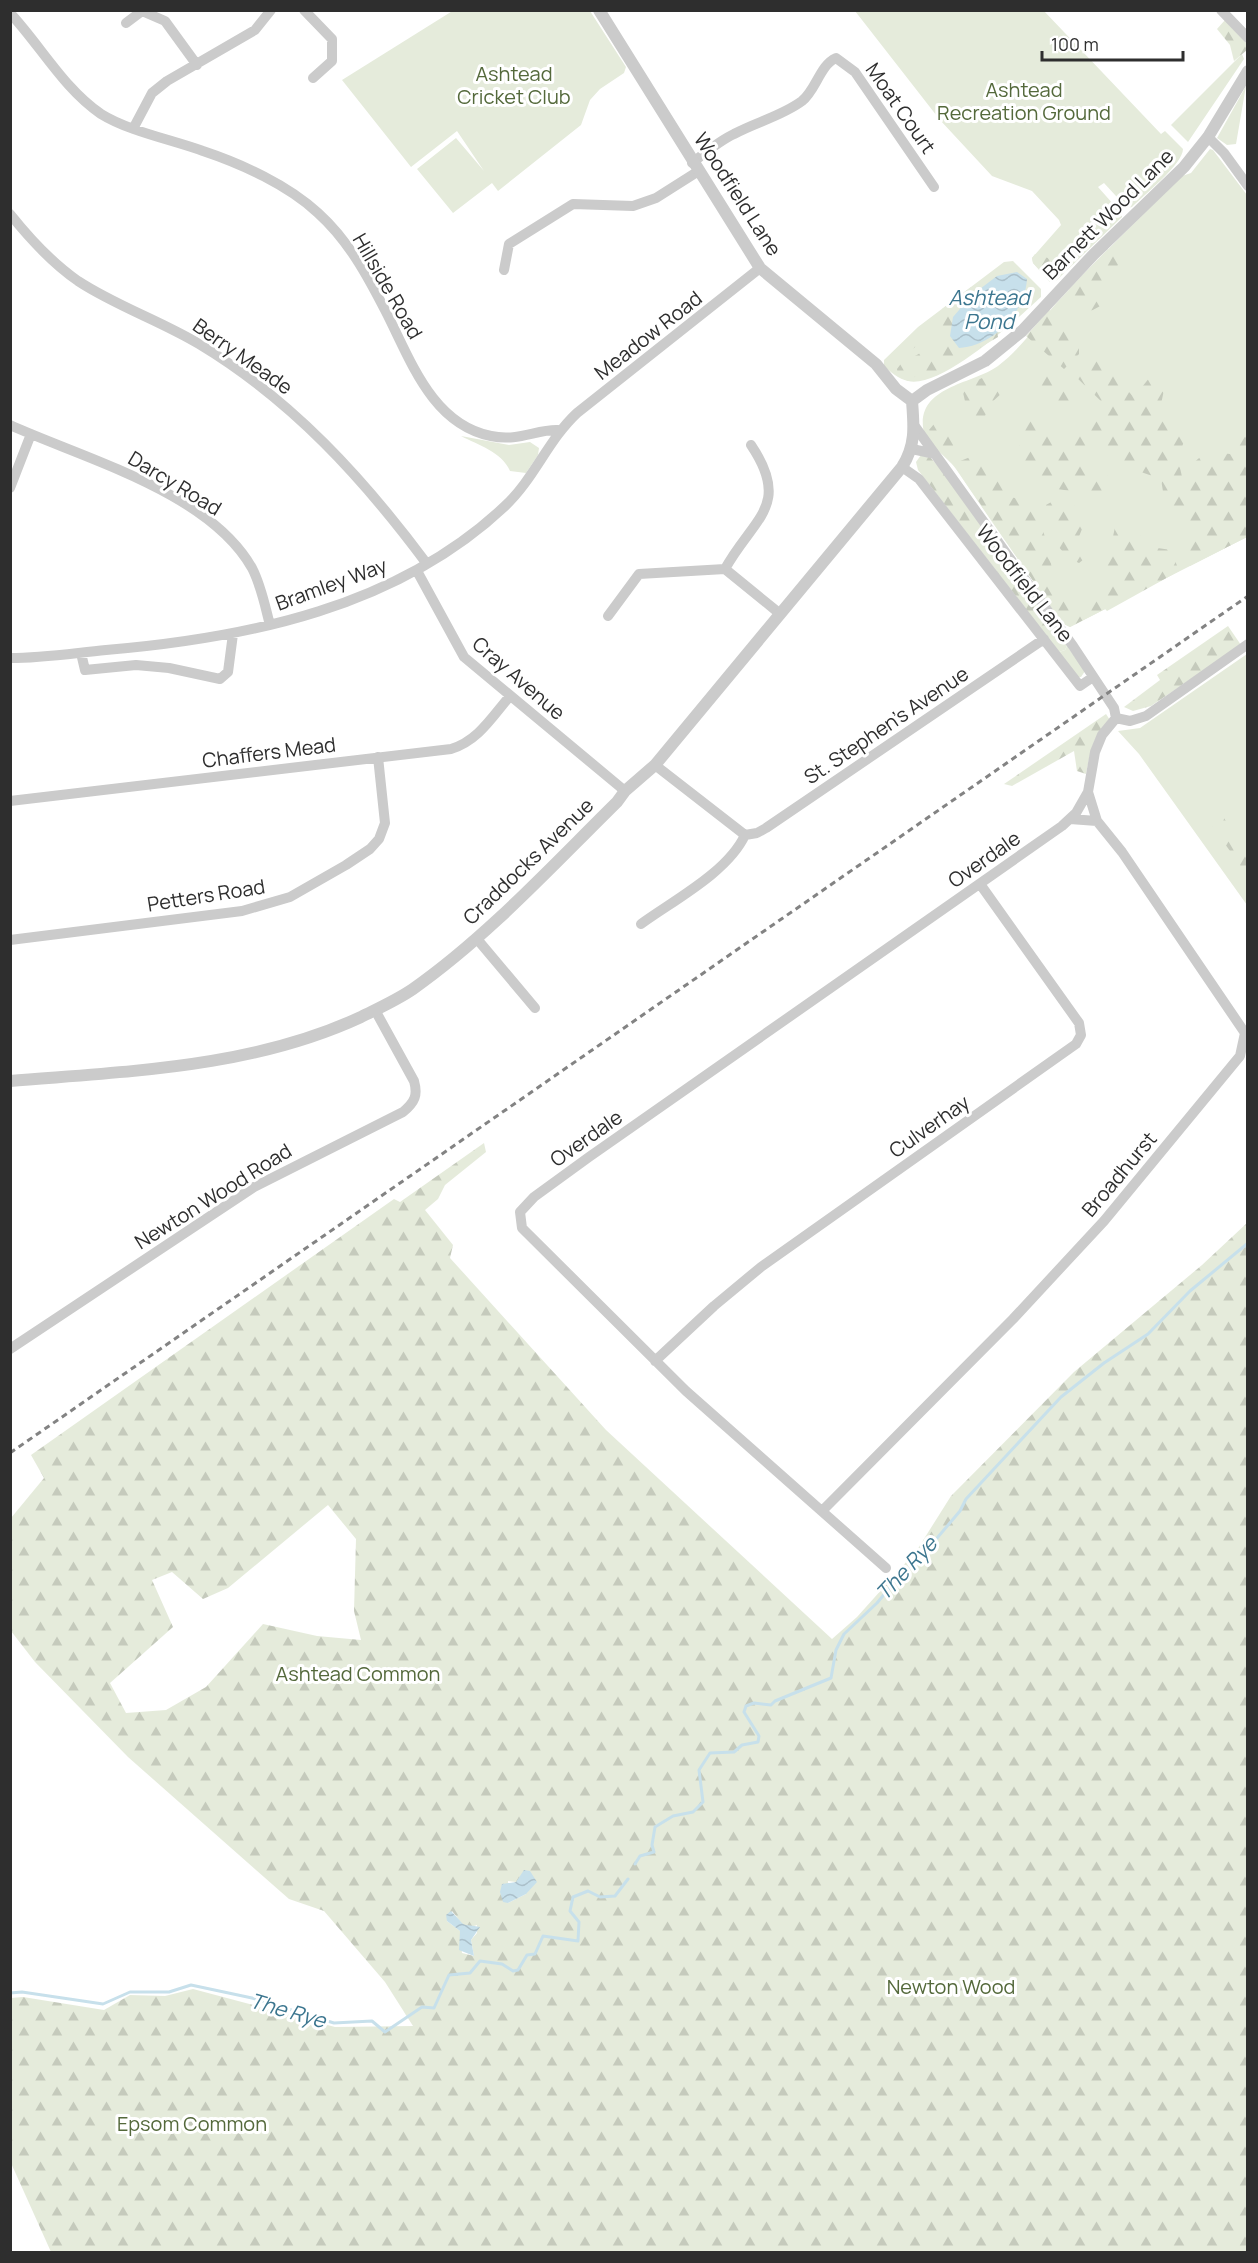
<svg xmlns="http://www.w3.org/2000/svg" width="1258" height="2263" viewBox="0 0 1258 2263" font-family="Manrope,sans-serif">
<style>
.green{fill:#e5ebdb}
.forest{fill:url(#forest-firs);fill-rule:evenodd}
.water{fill:url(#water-waves)}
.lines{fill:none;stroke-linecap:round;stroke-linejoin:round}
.stream{stroke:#c7e0eb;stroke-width:3}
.minor{stroke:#cbcbcb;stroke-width:10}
.tertiary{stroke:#cbcbcb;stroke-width:12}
.rail{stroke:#838383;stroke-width:3;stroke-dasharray:6 4.5;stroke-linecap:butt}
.labels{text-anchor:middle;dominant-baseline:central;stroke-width:6;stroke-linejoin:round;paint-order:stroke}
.park-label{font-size:20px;fill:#54693b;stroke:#fff}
.street-label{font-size:20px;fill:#2e2e2e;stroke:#fff}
.water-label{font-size:21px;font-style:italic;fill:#3c768f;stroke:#fff}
</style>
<defs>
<pattern id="forest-firs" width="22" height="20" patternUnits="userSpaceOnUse" patternTransform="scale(1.5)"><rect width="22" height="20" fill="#e5ebdb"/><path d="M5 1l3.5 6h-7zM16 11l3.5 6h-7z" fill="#c5cabc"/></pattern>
<pattern id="water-waves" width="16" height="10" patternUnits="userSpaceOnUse" patternTransform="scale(1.5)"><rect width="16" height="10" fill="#c7e0eb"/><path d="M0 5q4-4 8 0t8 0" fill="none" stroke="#abc0ca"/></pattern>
</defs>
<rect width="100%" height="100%" fill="#fff"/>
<!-- green -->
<path class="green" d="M454 10 590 11 626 67 624 73 600 89 590 100 581 125 498 191 492 183 453 213 417 169 456 138 484 171 457 131 411 167 342 80Z
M855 11H1044L1161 134 1165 131 1183 149C1183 164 1144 195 1132 207L1127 208 1104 183 1098 187 1122 214V217L1057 280 1050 282 1033 263 1032 258 1061 225 1059 220 1032 191 992 176 940 120Z
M1242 54 1244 59 1188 142 1171 125Z
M1246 86 1236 144 1227 145 1217 138Z
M1210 149 1213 150 1247 195V537L1070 627 1062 623C1027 572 991 521 956 469 947 456 924 443 923 427 919 386 973 384 998 366 1022 348 1042 318 1063 296 1101 255 1142 216 1182 176L1191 173Z
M1013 261 1041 289V297C1017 319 942 389 908 381 899 379 890 372 884 366V360L918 327 1004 262Z
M461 436 509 445 530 442 539 448 538 455 526 473 510 471C502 452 478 445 461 436Z
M1067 646 1085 671 1081 677H1078L1059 652 1065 650Z
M1247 654V905L1139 754 1118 731 1140 728Z"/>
<!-- forest -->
<path class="forest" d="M1225 20 1247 44V50L1234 61 1230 45 1217 29Z
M1108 249 1120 261 1111 278 1100 283 1104 304 1089 312 1072 313 1069 289Z
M1035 254 1048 258 1058 268 1057 280 1050 282 1033 263 1032 258Z
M971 287 972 295 953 317 990 337 997 331 998 337 932 376 927 378 924 370H918L916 376 908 381 898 376 897 369 903 361C918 357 925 347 939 345L941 341 936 336 942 309Z
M1049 310 1062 315 1064 332 1079 343V354L1064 369 1026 336Z
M931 318C932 337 903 362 884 363Z
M1086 358 1113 363 1116 379 1134 397 1150 377 1165 385 1160 409 1185 438 1178 459 1185 490 1190 466 1207 451 1230 454 1247 434V537L1190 566 1187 561 1189 526 1165 504 1161 479 1141 472 1100 447 1089 459 1110 478 1099 495 1043 487 1017 460 1022 427 1035 413 1067 440 1087 418 1101 414 1105 405 1072 373Z
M1050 371 1070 386 1073 399 1062 406 1042 395 1040 377Z
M988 375 996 380 1003 392 991 403 985 416 976 419 967 410 962 388Z
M934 424 944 425 955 442 951 451 943 448 929 430Z
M921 455 929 456 939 467 1067 646 1065 650 1059 652 918 470 916 462Z
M975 455C999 465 1006 469 1004 496L1026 500C1032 511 1041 522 1044 534 1054 565 1050 593 1079 616 1106 593 1108 556 1116 523L1133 527 1151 547 1171 550 1179 571 1107 611 1105 609 1070 627 1062 623 953 464Z
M1053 501 1069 502 1081 510 1082 529 1078 539 1088 556 1079 563C1054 552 1050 530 1046 505Z
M1228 626 1241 645 1151 706 1133 711 1124 707 1160 680 1157 675Z
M1106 714 1110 720C1093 734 1090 754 1086 774L1077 771 1074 751 1012 786 1004 784Z
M1221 813 1238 841 1247 847V875L1208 820Z
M484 1143 486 1152 445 1185 438 1199 425 1210 453 1245 450 1258 606 1430 832 1639 857 1617 917 1550 951 1496 1074 1372 1202 1265 1247 1223V2252H51L11 2163V1998L23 1997 104 2010 130 1995 165 1996 193 1989 335 2027 413 2026 385 1982 324 1911 289 1899 128 1757 35 1662 11 1631V1518L44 1478 31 1455 394 1199 400 1202ZM328 1505 356 1539 354 1611 361 1640 317 1636 263 1624 206 1687 166 1710 126 1713 110 1683 173 1627 152 1580 172 1572 203 1599 228 1588ZM508 1881 516 1882 526 1894 508 1903ZM452 1911C461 1921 462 1930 477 1925V1933L471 1940 474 1956 462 1953 460 1931 447 1921Z"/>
<!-- water -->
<path class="water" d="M1017 272 1027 279C1025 313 993 346 959 348L950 336 953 317 972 295 997 276Z
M524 1870 530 1871 537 1882 526 1894 508 1903 503 1902 500 1892 502 1884 516 1882Z
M451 1911C468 1928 457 1923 480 1927L471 1940 474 1956 459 1950 460 1931 447 1921 446 1915Z"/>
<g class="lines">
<!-- stream -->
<path class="stream" d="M635 1864 640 1856 654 1852 652 1845 655 1827 673 1816 693 1812 703 1802 699 1770 710 1753 734 1752 742 1745 758 1742 759 1736 744 1712 746 1706 754 1703 771 1705 775 1701 831 1678 836 1650 844 1634 877 1603 901 1574 915 1564 960 1511 966 1499 1061 1397 1104 1363 1148 1334 1190 1291 1248 1243
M10 1993 22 1992 103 2004 130 1992H169L191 1985 252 1998 334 2023 372 2021 385 2032 422 2007 434 2008 449 1975 470 1973 480 1961 502 1964 513 1971 518 1970 527 1955 535 1954 543 1936 578 1941 579 1922 570 1911 573 1897 588 1891 600 1897 615 1896 628 1879"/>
<!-- minor -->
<path class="minor" d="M304 10 332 39V61L313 78
M1221 10 1248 38
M10 13C40 45 64 89 101 114 128 131 173 140 203 151 242 164 288 185 318 213 348 240 367 275 385 310 410 358 431 424 491 436 518 442 537 429 558 430
M126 23 142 11 165 21 197 65
M134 127 152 93 167 81 255 30 271 10
M1208 137 1224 153 1248 186
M692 163C705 153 719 141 734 134 756 122 782 116 802 101 816 90 820 65 836 58L855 72 934 187
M10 214C30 239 52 263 78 281 116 306 161 321 199 344 292 400 363 478 427 564
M504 270 509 244 573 204 633 206 656 198 697 172
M10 425C85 459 209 492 252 568 261 585 265 606 270 625
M914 425 1073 646 1114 708 1116 718
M912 449 935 454
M902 467 919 479 1080 686 1093 677
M10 488 31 434
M725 569C753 518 792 506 751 445
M417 571 464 657 625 791
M608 616 639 574 725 569 779 613
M81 653 85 670 136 665 169 668 220 679 228 672 233 634
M10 658C43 658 74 653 106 650 248 638 398 607 505 506 534 479 548 440 577 413L760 268
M1116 718 1130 721 1146 716 1248 644
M655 765 745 835
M10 801 451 749C478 741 492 717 510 696
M1070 819 1097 821
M641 924C674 900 728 872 745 835L757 833 766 828 1044 639
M477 939 535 1008
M10 940 242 911 290 897 346 865 370 849 379 839 385 823 378 757
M10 1349 254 1187 403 1112C415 1102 418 1095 414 1081L375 1010
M655 1361 714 1306 761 1267 1076 1044 1081 1035 1079 1023 980 884
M822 1511 1013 1319 1104 1221 1240 1056 1245 1033 1122 852 1097 821 1088 792 1095 752 1102 735 1116 718
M886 1568 686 1391 522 1228 520 1212 534 1197 589 1157 1062 826 1076 813 1088 792"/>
<!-- tertiary -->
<path class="tertiary" d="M599 10 760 268 876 364 896 389 912 401
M912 401 927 390 985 361 1022 331 1094 254 1184 167 1208 137 1248 71
M10 1081C130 1071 251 1068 361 1017 379 1008 397 1000 413 989 488 936 552 866 617 802L625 791 655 765 902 467C916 445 914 426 912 401"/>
<!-- rail -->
<path class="rail" d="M10 1453 1248 596"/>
</g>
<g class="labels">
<!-- park labels -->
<g class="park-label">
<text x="514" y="73">Ashtead<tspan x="514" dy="23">Cricket Club</tspan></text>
<text x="1024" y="89">Ashtead<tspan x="1024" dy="23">Recreation Ground</tspan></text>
<text x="358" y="1673">Ashtead Common</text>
<text x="951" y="1986">Newton Wood</text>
<text x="192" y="2123">Epsom Common</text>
</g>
<!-- street labels -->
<g class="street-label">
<text transform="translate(901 108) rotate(55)">Moat Court</text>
<text transform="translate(738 194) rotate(57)">Woodfield Lane</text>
<text transform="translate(1108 214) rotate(-45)">Barnett Wood Lane</text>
<text transform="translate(388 286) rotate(60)">Hillside Road</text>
<text transform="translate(648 335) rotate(-38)">Meadow Road</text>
<text transform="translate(243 356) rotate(35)">Berry Meade</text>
<text transform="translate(175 483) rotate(31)">Darcy Road</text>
<text transform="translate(1025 583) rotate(52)">Woodfield Lane</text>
<text transform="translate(331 584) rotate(-20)">Bramley Way</text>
<text transform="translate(519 678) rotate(41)">Cray Avenue</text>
<text transform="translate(886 725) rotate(-34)">St. Stephen's Avenue</text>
<text transform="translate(269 752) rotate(-7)">Chaffers Mead</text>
<text transform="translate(984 859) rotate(-35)">Overdale</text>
<text transform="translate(528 861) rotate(-44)">Craddocks Avenue</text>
<text transform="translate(206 895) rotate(-9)">Petters Road</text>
<text transform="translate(929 1126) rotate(-35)">Culverhay</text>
<text transform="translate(586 1138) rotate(-35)">Overdale</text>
<text transform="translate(1119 1174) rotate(-50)">Broadhurst</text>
<text transform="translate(213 1196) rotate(-32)">Newton Wood Road</text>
</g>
<!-- water labels -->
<g class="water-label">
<text x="989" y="297">Ashtead<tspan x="989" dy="24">Pond</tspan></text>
<text transform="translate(906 1568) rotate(-47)">The Rye</text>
<text transform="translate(288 2010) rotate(16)">The Rye</text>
</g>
</g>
<!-- border -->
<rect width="1258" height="2263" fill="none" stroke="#2e2e2e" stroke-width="24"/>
<!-- scale -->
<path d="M1042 51v9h141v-9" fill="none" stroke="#2e2e2e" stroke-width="3"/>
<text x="1051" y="51" font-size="18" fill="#2e2e2e" stroke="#ffffff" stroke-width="4.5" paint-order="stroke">100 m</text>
</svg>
